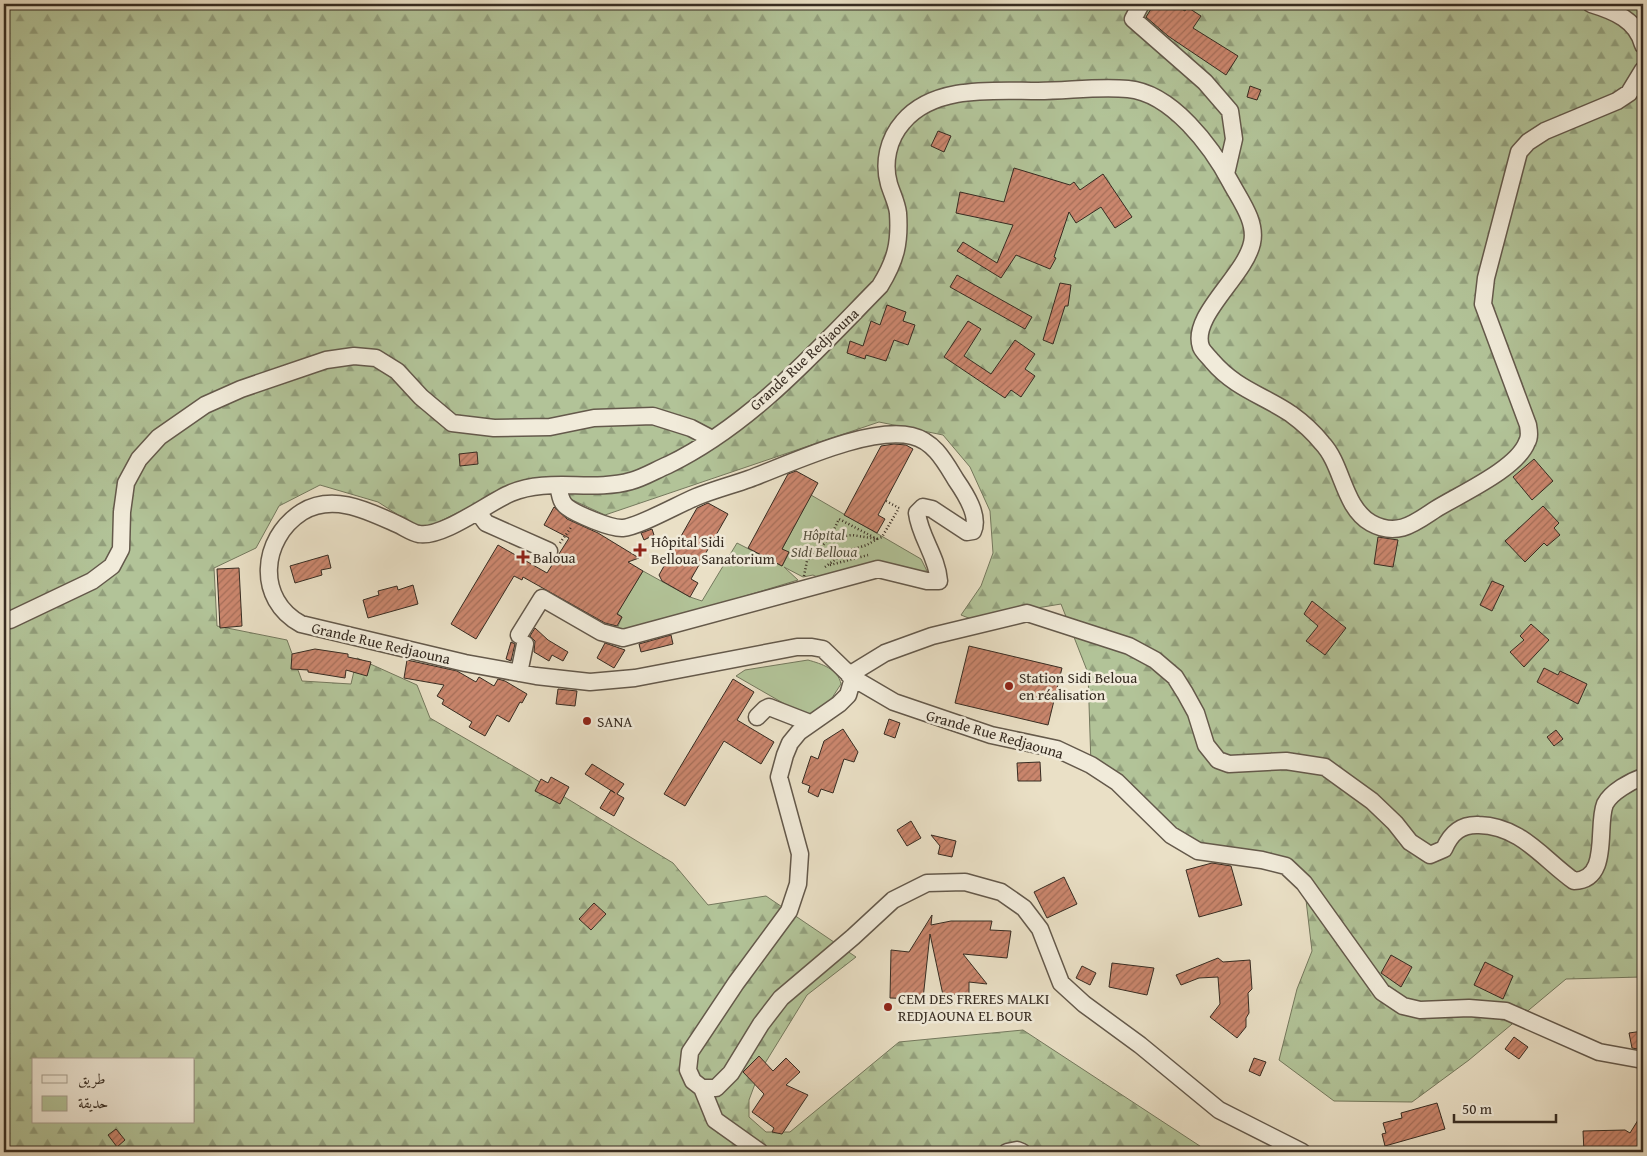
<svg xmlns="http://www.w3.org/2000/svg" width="1647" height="1156" viewBox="0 0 1647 1156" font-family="'Gentium Book Plus',Amiri,serif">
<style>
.green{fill:#b2c398;stroke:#74785d}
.forest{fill:url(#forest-firs);stroke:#74785d;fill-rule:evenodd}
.building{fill:url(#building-hatch);stroke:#372c22}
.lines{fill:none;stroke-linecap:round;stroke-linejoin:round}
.minor-casing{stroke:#64594b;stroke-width:19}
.path{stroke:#372c22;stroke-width:2.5;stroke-dasharray:1 2.5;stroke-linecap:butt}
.minor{stroke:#f1ebda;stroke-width:16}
.poi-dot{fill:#8f2418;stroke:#f1ebda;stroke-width:2}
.labels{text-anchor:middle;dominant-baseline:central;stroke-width:5;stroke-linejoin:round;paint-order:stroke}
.street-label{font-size:15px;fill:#372c22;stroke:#f1ebda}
.park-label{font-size:15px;font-style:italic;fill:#565240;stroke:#f1ebda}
.poi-label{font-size:15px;fill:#372c22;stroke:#f1ebda;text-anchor:start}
</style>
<defs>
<pattern id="forest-firs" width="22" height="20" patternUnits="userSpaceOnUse" patternTransform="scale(1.25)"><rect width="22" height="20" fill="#b2c398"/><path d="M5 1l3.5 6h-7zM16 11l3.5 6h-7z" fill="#929f7c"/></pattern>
<pattern id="building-hatch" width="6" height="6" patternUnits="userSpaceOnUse" patternTransform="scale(1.25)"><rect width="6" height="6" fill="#ca866d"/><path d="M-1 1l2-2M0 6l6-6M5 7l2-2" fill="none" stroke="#a56e59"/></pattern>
</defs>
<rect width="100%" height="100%" fill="#eae0c6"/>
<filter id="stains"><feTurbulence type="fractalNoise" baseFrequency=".004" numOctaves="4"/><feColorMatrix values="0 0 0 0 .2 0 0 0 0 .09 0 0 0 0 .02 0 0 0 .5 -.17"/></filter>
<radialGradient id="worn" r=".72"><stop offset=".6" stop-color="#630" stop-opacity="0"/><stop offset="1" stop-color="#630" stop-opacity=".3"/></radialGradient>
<!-- green -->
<path class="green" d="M811 495 921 559 927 571 821 579 813 575 803 577 784 567 798 580 623 633 616 631 622 617 617 613 643 571 690 597 702 601 737 543 782 566 789 553 782 549Z
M808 660C822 664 838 669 841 684L828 704 809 718 736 676 745 670Z"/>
<!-- forest -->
<path class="forest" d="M4 4H1643V983L1641 977 1566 979 1469 1060 1412 1102 1334 1101 1279 1060 1297 989 1312 951 1304 883 1286 866 1198 851 1091 765 1088 673 1061 604 971 619 961 615 981 586 993 553 990 511 970 467 943 435 879 422 605 515 527 479 422 530 378 502 320 485 279 506 256 548 214 568 217 626 287 640 302 681 351 684 357 658 417 685 430 718 525 773 673 863 708 905 766 896 856 957 807 995 759 1073 749 1100V1117L766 1132H790L899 1042 1023 1030 1209 1152H4ZM34 1060H194V1122H34Z"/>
<!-- building -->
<path class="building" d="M1154 4H1173L1185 11 1187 7 1201 16 1193 28 1238 56 1226 75 1168 36 1146 17Z
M1250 86 1261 90 1257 100 1247 97Z
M938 131 951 136 944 152 931 146Z
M1014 168 1070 185 1074 182 1080 190 1103 174 1132 217 1115 228 1101 207 1076 223 1069 212 1054 257 1056 258 1050 269 1016 255 1001 278 957 251 963 242 997 263 1013 225 956 213 960 192 1004 202Z
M957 275 1032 317 1025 329 950 287Z
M1060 283 1071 285 1068 306H1065L1053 344 1043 340Z
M887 305 906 312 903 321 915 325 908 345 894 340 886 361 866 355 865 359 847 353 850 341 863 346 871 321 880 325Z
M968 321 981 329 964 356 991 374 1015 340 1035 354 1025 369 1035 376 1021 397 1011 390 1005 398 944 357Z
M894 444 906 445 913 449 878 515 885 519 877 533 844 515 881 446Z
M477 452 478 464 460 466 459 454Z
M1534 459 1553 481 1532 500 1513 477Z
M796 471 818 483 782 549 789 552 782 566 748 548 788 474Z
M708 503 728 514 691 579 698 583 690 597 662 581 659 575 697 508Z
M1543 506 1559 523 1554 528 1560 535 1547 546 1544 543 1525 562 1505 541Z
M554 507 567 519 598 533 639 558 628 562 643 571 617 614 622 617 617 626 605 623 523 577 522 580 514 576 476 639 451 624 498 545 547 573 569 538 544 525Z
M652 529 654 535 644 540 641 533Z
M1378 537 1398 540 1393 567 1374 564Z
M328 555 331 568 321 570 322 575 295 583 290 566Z
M239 568 242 626 220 628 217 569Z
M1492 581 1504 586 1492 611 1480 605Z
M413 585 418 604 368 618 363 600 379 595 378 591 397 586 398 590Z
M1312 601 1346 628 1325 655 1306 641 1318 626 1304 614Z
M1531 624 1549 640 1524 667 1510 652 1524 640 1520 636Z
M535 628 548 640 568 652 563 661 552 655 549 661 534 652 535 641 530 636Z
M671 635 673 644 641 652 639 644Z
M511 642 515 644 511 661 506 659Z
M605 643 625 650 614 668 597 658Z
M969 646 1062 668 1048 725 955 703Z
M315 649 348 654V657L371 662 367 676 346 670 345 678 308 672V670L291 669 292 654Z
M407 660 457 671 476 682 479 677 494 686 498 679 505 681 527 694 522 703 520 702 509 722 497 715 485 736 469 727 472 722 442 704 444 700 437 696 444 685 404 678Z
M1544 668 1558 675 1560 671 1587 684 1578 704 1537 682Z
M733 679 754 692 737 720 774 742 761 764 724 741 685 806 664 794Z
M558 689 577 691 575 706 556 704Z
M889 719 900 723 895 738 884 734Z
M843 729 858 752 854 762 844 759 833 793 821 789 818 797 808 792 810 786 802 783 811 756 818 759 824 741Z
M1556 730 1563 739 1554 746 1547 737Z
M1040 762 1041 781H1018L1017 763Z
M592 764 624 784 617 794 624 798 614 816 600 808 611 790 615 793 585 774Z
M551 777 569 787 560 804 535 791 541 779 548 783Z
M911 821 921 838 907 846 897 830Z
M931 835 956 841 952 857 938 854 940 846Z
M1212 863 1231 866 1242 905 1199 917 1186 870Z
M1064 877 1077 904 1047 918 1034 892Z
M594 903 606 914 591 930 579 919Z
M932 915 931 925 951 921H992L990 930 1011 931 1007 958 963 954 987 984 969 982V994L943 995 930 934 923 999 890 998 891 950 909 952Z
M1391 955 1412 967 1401 987 1381 973Z
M1218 958 1223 962 1250 960 1252 989 1248 993 1249 1013 1246 1018V1027L1237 1038 1210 1017 1220 1004 1218 977 1199 978 1181 985 1176 975Z
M1485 962 1513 976 1503 999 1474 985Z
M1112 963 1154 968 1147 995 1109 987Z
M1082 966 1096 973 1090 985 1076 978Z
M1643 1031V1050L1632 1048 1629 1033Z
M1514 1037 1528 1047 1519 1059 1505 1049Z
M759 1056 773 1071 786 1058 800 1072 786 1085 808 1095 782 1134 772 1132 774 1128 752 1112 764 1094 743 1072Z
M1254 1058 1266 1062 1260 1076 1249 1071Z
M1437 1103 1445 1129 1385 1146 1382 1134 1386 1133 1383 1123 1402 1118 1401 1113Z
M1643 1112V1144L1640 1152H1584L1583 1131 1625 1130 1630 1133Z
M116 1129 125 1140 117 1147 108 1135Z"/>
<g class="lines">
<defs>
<path id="minor" d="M1141 4 1133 19 1205 82 1230 111 1234 139 1226 174
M1591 4C1614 11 1637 20 1643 45
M1643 70 1629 93 1617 101 1545 131 1528 142 1519 152 1486 278 1483 304 1528 425C1529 431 1530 437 1527 442 1517 469 1460 494 1436 509 1416 522 1398 538 1371 523 1343 507 1343 465 1322 443 1314 433 1302 422 1291 414 1263 395 1236 389 1212 361 1209 357 1203 352 1201 347 1190 316 1245 276 1252 243 1257 222 1240 200 1231 183 1212 147 1172 93 1128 89 1098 86 1068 91 1038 91 994 91 934 85 903 122 888 139 883 163 889 184 892 194 897 203 898 213 900 243 896 260 880 286 815 352 752 424 668 465 656 470 643 478 631 481 592 492 548 477 511 493 489 502 443 538 419 534 412 533 404 527 397 524 368 511 333 493 302 512 260 539 256 600 301 624L465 663 536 676 590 682 635 678 797 647H812L823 649 853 678 894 702 991 735 1057 749 1091 765 1117 782 1171 835 1198 851 1262 860 1286 866 1304 883 1382 992 1403 1006 1420 1010 1469 1008 1506 1011 1599 1052 1643 1060
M478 512 486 523 549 551
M4 620H10L92 581 112 566 121 549 122 512 126 483 139 459 159 437 205 405 241 389 326 360 354 356 376 358 397 371 421 397 452 423 494 428 550 427 594 418 653 416 691 428 712 439
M519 635 542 598 601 632 623 638 878 569 927 581H939C937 556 920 537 917 513L923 507 932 509 967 532 973 531C980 516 965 493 956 480 945 462 934 441 912 436 869 426 792 463 749 479 732 485 713 490 696 497 679 504 638 527 623 528 611 529 576 514 567 507 560 502 560 493 558 486
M519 673 525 644
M849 675 885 653 932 636 1027 613 1129 646 1155 660 1175 677 1185 693 1196 713 1206 745 1218 760 1229 764 1286 761 1325 767 1372 801 1395 823 1410 842 1430 855 1444 849C1451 833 1461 824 1479 825 1521 826 1543 859 1574 881 1611 880 1596 826 1605 804 1611 792 1631 781 1643 777
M853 678 848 695 839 704 799 732 790 743 785 755 779 777 800 854 798 884 789 911 736 983 690 1052 688 1070 693 1081 702 1088H716L731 1073 761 1024 781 998 853 937 893 900 927 883 965 882 1001 892 1024 908 1040 929 1061 983 1084 1004 1140 1045 1219 1110 1302 1152
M757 717 765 709 769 707 810 723
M702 1088 715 1120 760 1152
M1007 1152 1017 1150 1022 1152"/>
</defs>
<!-- minor casing -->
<use href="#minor" class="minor-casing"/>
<!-- path -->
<path class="path" d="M886 501 899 508
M560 543 572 526
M830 565 868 555
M825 567 847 551 867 545 877 539 839 519 830 538 852 535 877 539 882 537 899 508
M804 576 807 561 830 538"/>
<!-- minor -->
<use href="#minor" class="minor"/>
</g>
<!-- markers -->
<g class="poi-dot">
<path d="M637.5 542.5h5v5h5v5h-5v5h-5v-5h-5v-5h5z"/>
<path d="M520.5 549.5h5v5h5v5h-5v5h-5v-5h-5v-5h5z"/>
<circle cx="1009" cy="686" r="5"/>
<circle cx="587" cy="721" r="5"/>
<circle cx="888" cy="1007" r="5"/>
</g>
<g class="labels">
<!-- street labels -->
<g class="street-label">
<text transform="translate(804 359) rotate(-43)">Grande Rue Redjaouna</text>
<text transform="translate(381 643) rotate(13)">Grande Rue Redjaouna</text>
<text transform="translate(995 734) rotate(16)">Grande Rue Redjaouna</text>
</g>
<!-- park labels -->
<g class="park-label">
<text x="824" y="534">Hôpital<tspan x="824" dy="17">Sidi Belloua</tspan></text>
</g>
<!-- poi labels -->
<g class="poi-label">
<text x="651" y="541">Hôpital Sidi<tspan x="651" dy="17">Belloua Sanatorium</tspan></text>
<text x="533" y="557">Baloua</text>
<text x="1019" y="677">Station Sidi Beloua<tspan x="1019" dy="17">en réalisation</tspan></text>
<text x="597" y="721">SANA</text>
<text x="898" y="998">CEM DES FRERES MALKI<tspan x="898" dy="17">REDJAOUNA EL BOUR</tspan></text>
</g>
</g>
<!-- margin -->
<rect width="1647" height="1156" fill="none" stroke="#eae0c6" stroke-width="20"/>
<rect x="5" y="5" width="1637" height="1146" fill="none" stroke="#372c22" stroke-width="2.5"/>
<rect x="10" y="10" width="1627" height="1136" fill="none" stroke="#372c22"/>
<!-- legend -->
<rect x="32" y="1058" width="162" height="65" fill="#f1ebda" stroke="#a79f90"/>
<rect x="42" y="1075" width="25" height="8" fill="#f1ebda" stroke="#a79f90"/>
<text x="78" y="1084" font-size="15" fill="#372c22">طريق</text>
<rect x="42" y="1096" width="25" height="15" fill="#b2c398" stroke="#a79f90"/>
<text x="78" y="1108" font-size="15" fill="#372c22">حديقة</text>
<!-- scale -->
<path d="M1454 1114v8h102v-8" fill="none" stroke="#372c22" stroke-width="2.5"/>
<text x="1462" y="1114" font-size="15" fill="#372c22" stroke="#f1ebda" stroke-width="4" paint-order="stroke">50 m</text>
<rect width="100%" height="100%" filter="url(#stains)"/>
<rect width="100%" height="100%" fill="url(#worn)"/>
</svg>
